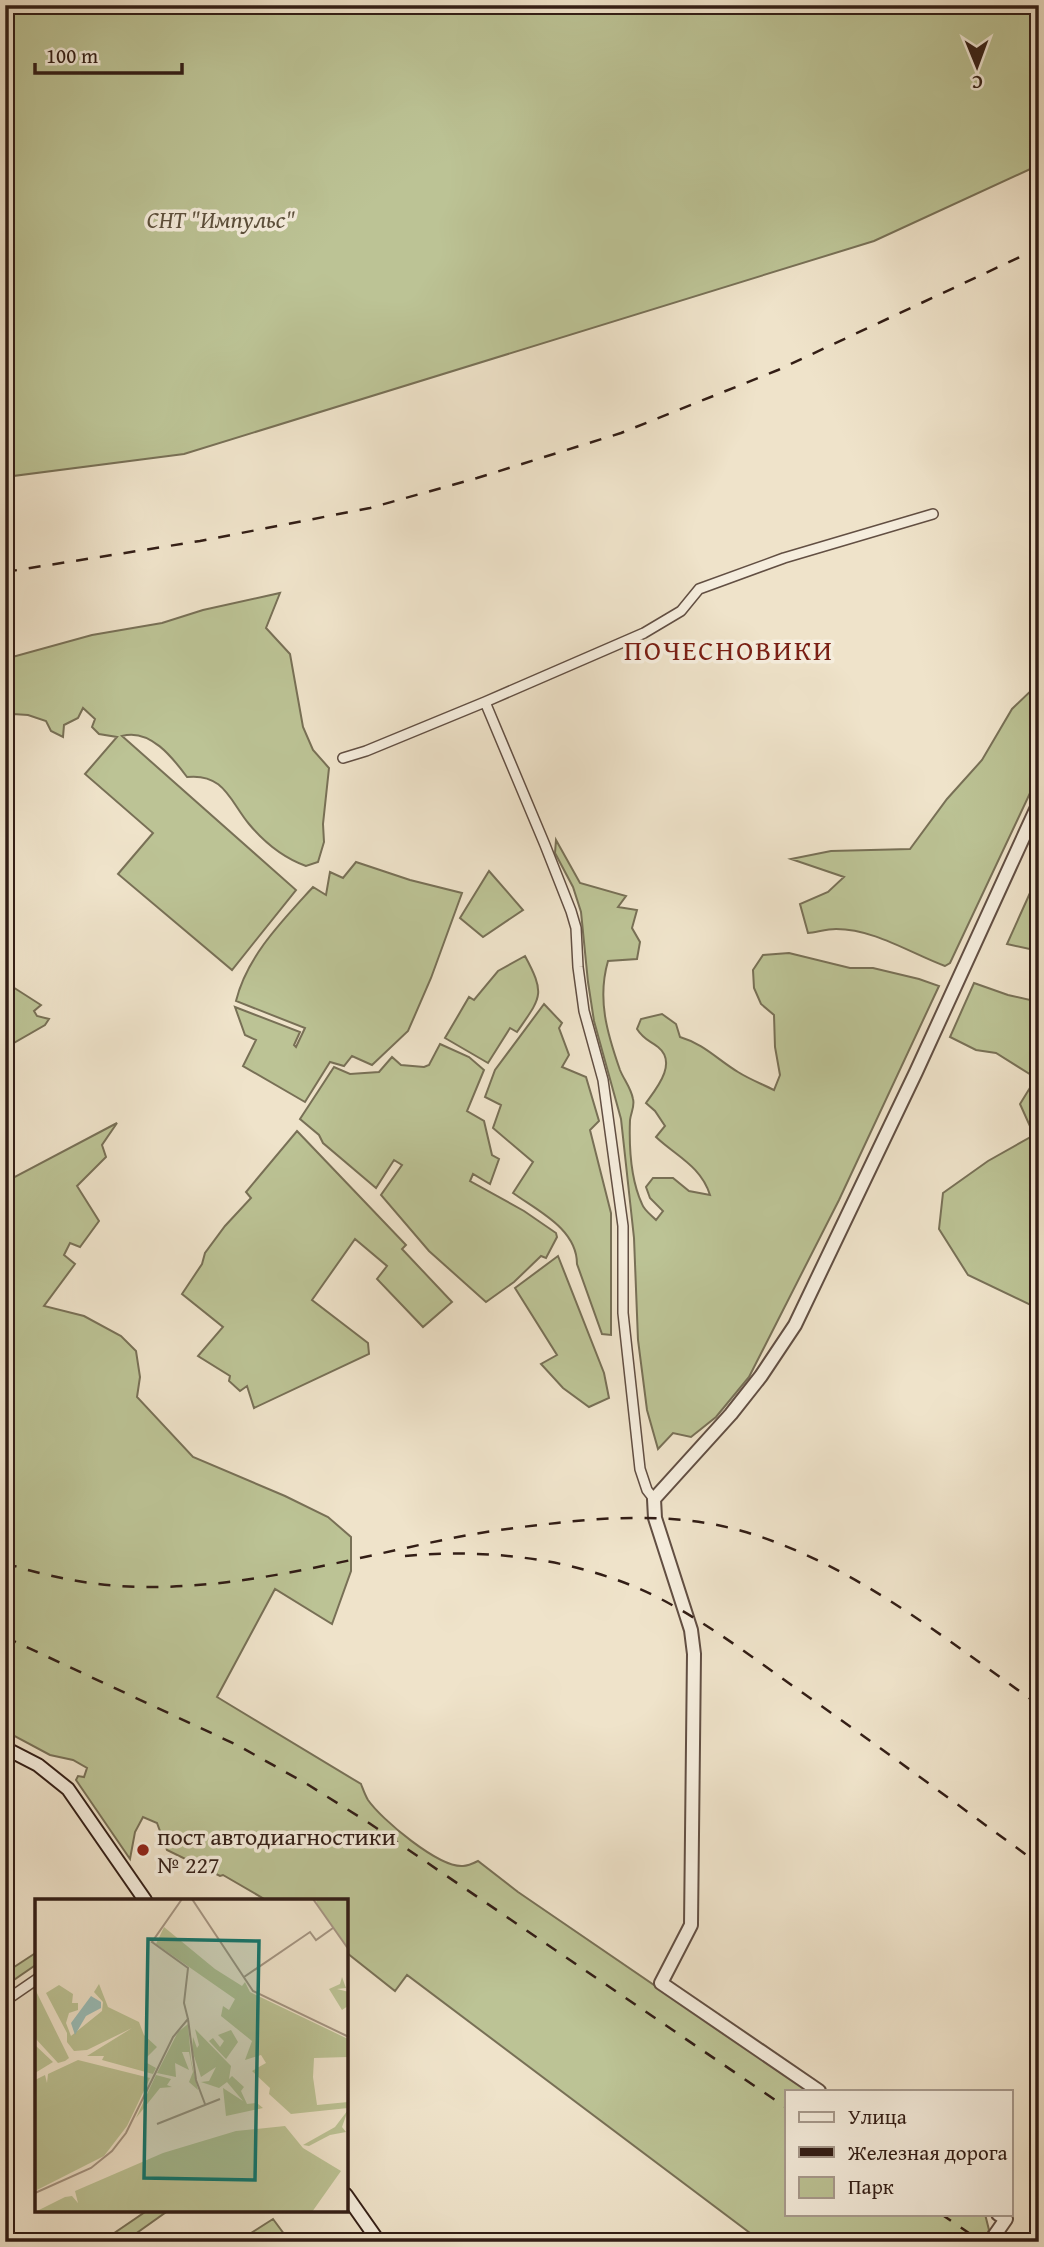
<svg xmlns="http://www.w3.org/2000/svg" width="1044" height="2247" viewBox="0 0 1044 2247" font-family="'Gentium Book Plus',serif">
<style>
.green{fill:#bcc395;stroke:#787056;stroke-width:2}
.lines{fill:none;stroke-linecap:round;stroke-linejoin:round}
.minor-casing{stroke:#624f43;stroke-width:12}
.tertiary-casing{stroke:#624f43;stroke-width:16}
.secondary-casing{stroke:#331e16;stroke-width:16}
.minor{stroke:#f5eddd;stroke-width:9}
.tertiary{stroke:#f5eddd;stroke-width:12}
.secondary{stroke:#f5eddd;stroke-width:12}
.rail{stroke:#331e16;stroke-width:2.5;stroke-dasharray:12 12;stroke-linecap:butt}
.poi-dot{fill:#8f2418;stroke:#f5eddd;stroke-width:2.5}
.labels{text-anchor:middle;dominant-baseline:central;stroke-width:7;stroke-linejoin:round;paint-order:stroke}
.park-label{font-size:24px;font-style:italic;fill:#5c503c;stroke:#f5eddd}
.poi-label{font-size:24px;fill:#331e16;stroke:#f5eddd;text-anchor:start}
.quarter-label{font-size:28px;letter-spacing:2px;fill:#7a1f14;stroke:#f5eddd}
.inset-road{fill:none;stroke:#a49482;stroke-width:2}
.view{fill:#0f766e;fill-opacity:0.15;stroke:#0f766e;stroke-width:3.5}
.inset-edge{fill:none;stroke:#331e16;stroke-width:3.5}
</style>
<rect width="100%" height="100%" fill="#efe3ca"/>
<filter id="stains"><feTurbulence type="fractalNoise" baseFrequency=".00286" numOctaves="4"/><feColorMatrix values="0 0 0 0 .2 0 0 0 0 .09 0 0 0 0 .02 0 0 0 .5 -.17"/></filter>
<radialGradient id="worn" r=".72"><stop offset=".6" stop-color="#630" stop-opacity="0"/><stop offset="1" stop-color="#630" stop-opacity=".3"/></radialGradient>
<!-- green -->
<path class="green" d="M5 5H1039V165L874 241 184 454 5 477Z
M280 593 266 628 290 654 303 727 313 750 329 768 323 824 324 842 318 862 306 866C284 858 264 842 249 824 230 801 224 773 187 777 173 758 150 728 122 736L296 890 232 970 118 874 153 833 85 774 117 737 99 734 92 727 95 719 83 708 78 718 64 725 63 737 51 731 46 721 28 715 13 714 5 724V659L92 635 162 623 203 610Z
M1039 683V774L950 963 945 966C910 953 874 929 836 929 827 929 817 932 808 933L800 904 828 892 844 877 791 859 831 851 910 849 947 799 982 760 1012 709Z
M556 840 580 883 626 896 618 907 637 910 632 928 640 942 637 959 608 961C597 999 607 1033 620 1070 624 1080 631 1088 633 1099 635 1106 631 1112 630 1120 629 1146 631 1180 642 1204 644 1210 651 1215 656 1220L663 1211 650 1198 646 1187 653 1178H673L689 1191 710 1195C701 1166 676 1156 656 1137L665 1126 655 1111 646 1103C656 1089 678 1063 658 1047 649 1040 644 1040 637 1029L641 1019 662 1014 676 1024 680 1037C704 1044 718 1060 738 1072 749 1079 762 1084 774 1090L780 1075 775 1047 774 1015 761 1004 754 988 753 970 763 955 789 953 850 968H873L919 979 939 986 839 1200 749 1377 716 1417 691 1437 673 1433 658 1449 647 1410 638 1340 634 1238 621 1119 594 1021 588 982 581 912 573 887 555 853Z
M356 862 410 880 462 893 431 978 408 1031 372 1065 352 1056 344 1066 330 1062 305 1102 243 1066 256 1040 245 1035 235 1007 300 1032 294 1045 296 1047 305 1028 236 1001C247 956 283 920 313 887L326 895 330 872 343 878Z
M489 871 523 910 483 937 460 918Z
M1039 873V951L1007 944Z
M525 956C546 995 541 997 517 1032L510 1028 488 1063 445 1038 469 997 474 1000 498 971Z
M5 982 41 1005 34 1011 37 1016 49 1019 45 1025 5 1048Z
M974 983 1008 995 1039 1002V1313L1031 1305 968 1275 939 1229 943 1193 988 1161 1034 1135 1020 1104 1036 1078 996 1053 976 1050 950 1037Z
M544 1004 562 1023 559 1028 569 1055 562 1067 586 1077 599 1121 590 1130 611 1213V1335L602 1334 577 1264C577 1229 538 1211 513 1193L533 1162 493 1128 501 1105 485 1097 495 1070Z
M440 1044 469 1057 484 1070 467 1111 484 1121 492 1155 499 1159 490 1184 473 1174 470 1181 524 1211 556 1233 557 1237 546 1258 541 1256 514 1282 486 1302 429 1251 381 1195 402 1165 394 1160 376 1188 323 1143 319 1135 300 1119 334 1067 350 1074 379 1072 392 1057 401 1065 424 1067 429 1065Z
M117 1123 102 1145 106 1157 77 1186 99 1221 80 1247 70 1243 64 1255 75 1264 44 1306 84 1316 121 1336 136 1351 140 1377 137 1397 193 1457 285 1496 328 1517 351 1537V1571L332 1624 275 1589 217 1697 361 1784C363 1789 365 1795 368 1800 381 1819 439 1868 463 1866 468 1866 474 1863 478 1861L518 1892 809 2091H787V2214H985L989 2230 984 2242H762L407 1975 395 1991 347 1953 346 1900H266L223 1875 220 1876 167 1850 157 1823 143 1817 135 1832 130 1859 76 1780 78 1776 84 1777 87 1768 73 1760 50 1755 5 1731V1182Z
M297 1131 406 1245 402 1249 452 1302 423 1327 377 1279 387 1266 355 1239 312 1300 368 1343 369 1354 254 1408 247 1386 240 1391 229 1381 230 1376 198 1356 223 1327 182 1294 202 1264 205 1253 225 1226 251 1198 246 1192Z
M558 1256 604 1373 609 1398 589 1407 563 1388 541 1364 557 1355 515 1288Z
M37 1952V1964L5 1986V1973Z
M148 2210H169L124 2242H110L107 2238Z
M273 2219 290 2242H250L248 2235Z"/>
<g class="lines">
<defs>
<path id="minor" d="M485 702 545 845 571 911 576 928 578 967 584 1011 603 1080 623 1226V1313L640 1469 647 1490 654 1499
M343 758 366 751 485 702 644 633 681 611 699 589 784 558 933 514
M5 2001 37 1979"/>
<path id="tertiary" d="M819 2091 661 1983 691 1925 694 1654 691 1630 655 1518 654 1499 731 1414 761 1376 795 1325 916 1072 1039 803
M990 2242 1006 2219 998 2214"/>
<path id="secondary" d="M5 1748 38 1765 68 1789 145 1900
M346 2195 379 2242"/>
</defs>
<!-- minor casing -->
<use href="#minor" class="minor-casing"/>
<!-- tertiary casing -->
<use href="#tertiary" class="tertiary-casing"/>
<!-- secondary casing -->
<use href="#secondary" class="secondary-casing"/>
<!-- minor -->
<use href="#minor" class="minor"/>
<!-- tertiary -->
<use href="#tertiary" class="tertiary"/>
<!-- secondary -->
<use href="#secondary" class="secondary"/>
<!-- rail -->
<path class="rail" d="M5 572 200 541 370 508 477 478 621 433 778 370 1039 248
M405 1556C491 1548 582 1559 659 1598 713 1626 761 1664 810 1698 887 1752 963 1809 1039 1864
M5 1563C42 1575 79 1583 118 1586 229 1593 336 1562 443 1540 480 1532 519 1527 557 1523 618 1516 682 1514 742 1531 853 1563 945 1639 1039 1705
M5 1637 237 1745 307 1784 369 1823 787 2108
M941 2214 982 2242"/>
</g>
<!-- markers -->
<circle class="poi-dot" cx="143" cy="1850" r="7"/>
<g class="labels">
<!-- park labels -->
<g class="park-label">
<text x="221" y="219">СНТ "Импульс"</text>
</g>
<!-- poi labels -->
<g class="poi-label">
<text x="157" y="1836">пост автодиагностики<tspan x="157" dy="28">№ 227</tspan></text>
</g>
<!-- quarter labels -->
<g class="quarter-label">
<text x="729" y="649">ПОЧЕСНОВИКИ</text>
</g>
</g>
<!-- overview -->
<g transform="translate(35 1899)">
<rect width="313" height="313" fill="#efe3ca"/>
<path d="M281 0H313V49L282 5ZM129 28 180 70 207 87 210 83 215 93 313 140V158L279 159 278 178 282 206 313 203V209L256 215 234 195 235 189 217 172 231 164 226 156 210 161 217 142 186 117 188 107 194 111 200 100 121 45ZM307 78 311 89 302 90 314 93 313 107 307 111 294 90 305 85ZM64 85 73 108 104 123 109 136 122 148 112 158V164L121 169 118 175 67 161 69 157H52L97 129 52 151 39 152 32 143V134L11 94 24 86 38 95 37 104H43V111L34 114 31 124 36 137 67 112 68 103 59 93ZM0 90 34 159 30 162 23 164 0 139ZM153 125 156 161 163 191 154 183 158 173 154 153H147L154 171 140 164 141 178 122 174 143 133ZM160 130 196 167 194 180 197 177 209 188 206 192 212 205 222 204 228 209 191 217 188 189 208 202 192 183 184 189 166 183 174 182 181 168 166 178 157 151 158 138 162 149 164 146ZM196 131 203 143 191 160 174 142 178 139 185 148 189 142 183 136ZM0 146 18 163 0 174ZM43 161 115 179 92 227 69 257 0 292V181L10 176 12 184 13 175ZM121 176 136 180 132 186 137 188 125 189 101 219ZM313 211 307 228 311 233 295 236 274 247 268 246 300 228ZM250 227 268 249 306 272 277 313H0L30 298 37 297 43 304 40 292 128 254 201 232Z" fill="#bcc395"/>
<path d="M56 97 66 103V109L51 117 40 136 36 124Z" fill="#9abeb9"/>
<path class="inset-road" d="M157 0 218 92 314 138M278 0 314 51M209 78 275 33 281 41 298 29M153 120 161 181 170 205M122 225 185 200M0 294 56 269 77 252 91 234 138 138 153 120 149 104 153 69 117 43 147 0"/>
<path class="view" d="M113 40 224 42 220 281 109 279Z"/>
<rect width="313" height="313" class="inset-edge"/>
</g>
<!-- margin -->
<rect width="1044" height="2247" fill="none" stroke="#efe3ca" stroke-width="28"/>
<rect x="7" y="7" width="1030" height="2233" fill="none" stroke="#331e16" stroke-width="3.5"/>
<rect x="14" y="14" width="1016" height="2219" fill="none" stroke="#331e16" stroke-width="2"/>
<!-- legend -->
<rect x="785" y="2090" width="228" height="126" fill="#f5eddd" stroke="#a79a8d" stroke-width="2"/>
<rect x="799" y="2112" width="35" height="10" fill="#f5eddd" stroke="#a79a8d" stroke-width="2"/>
<text x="848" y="2124" font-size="21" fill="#331e16">Улица</text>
<rect x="799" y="2147" width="35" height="10" fill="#331e16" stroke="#a79a8d" stroke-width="2"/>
<text x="848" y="2160" font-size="21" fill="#331e16">Железная дорога</text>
<rect x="799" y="2177" width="35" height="21" fill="#bcc395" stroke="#a79a8d" stroke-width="2"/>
<text x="848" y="2194" font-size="21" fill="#331e16">Парк</text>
<!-- north arrow -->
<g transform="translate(977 66) rotate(179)" stroke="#f5eddd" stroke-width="5" paint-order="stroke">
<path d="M0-5L12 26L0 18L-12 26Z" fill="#331e16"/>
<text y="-10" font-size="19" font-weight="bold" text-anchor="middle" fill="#331e16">С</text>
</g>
<!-- scale -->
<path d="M35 63v10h147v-10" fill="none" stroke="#331e16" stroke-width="3.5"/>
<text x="46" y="63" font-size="21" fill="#331e16" stroke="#f5eddd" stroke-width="5" paint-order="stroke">100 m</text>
<rect width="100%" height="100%" filter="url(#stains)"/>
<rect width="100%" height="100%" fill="url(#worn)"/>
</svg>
